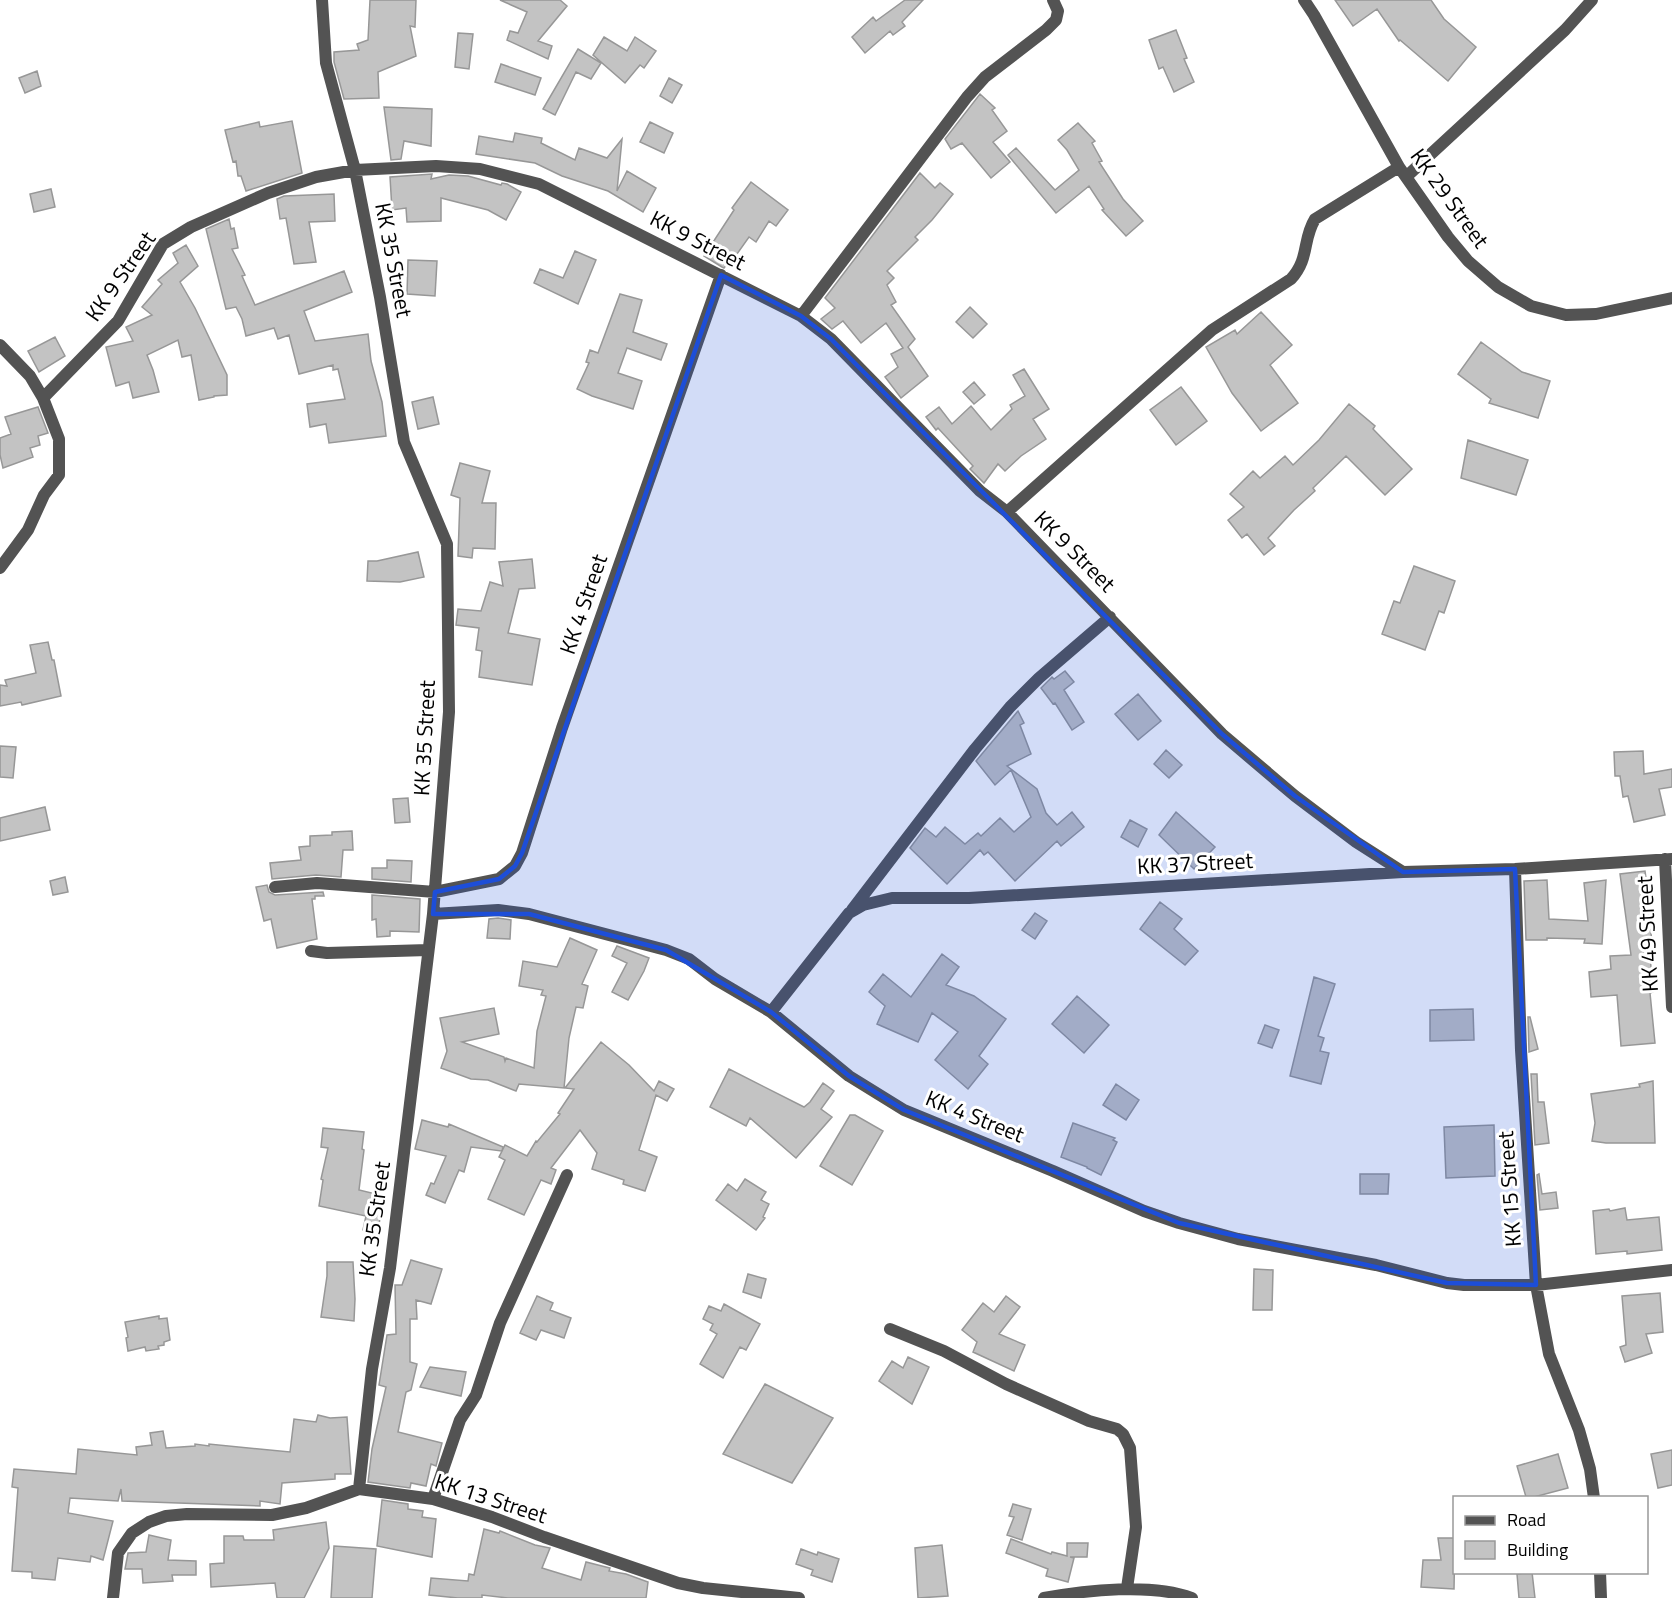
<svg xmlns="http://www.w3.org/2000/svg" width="1672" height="1598" viewBox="0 0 1672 1598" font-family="'Titillium Web',sans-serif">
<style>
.building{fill:#c3c3c3;stroke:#979797;stroke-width:1.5}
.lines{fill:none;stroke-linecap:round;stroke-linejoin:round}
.minor{stroke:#535353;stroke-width:12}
.marked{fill:#1d4ed8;fill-opacity:0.2;stroke:#1d4ed8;stroke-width:4.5;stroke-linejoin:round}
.labels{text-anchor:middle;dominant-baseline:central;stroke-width:6;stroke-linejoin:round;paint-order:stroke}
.street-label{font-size:22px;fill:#000;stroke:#fff}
</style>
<rect width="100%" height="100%" fill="#fff"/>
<!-- building -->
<path class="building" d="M370 0H416L415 27 410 26 416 56 378 72 379 98 344 99 334 62V52L359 50 357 44 368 40Z
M500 0H560L567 6 538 41 552 46 548 59 507 40 510 31 518 33 527 12Z
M905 0H923L902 22 905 26 893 35 890 31 865 53 852 37 873 17 876 21Z
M1335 0H1431L1444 19 1476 47 1448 81 1400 40 1399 41 1377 9 1353 26Z
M1176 30 1187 58 1184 59 1194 82 1174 92 1163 67 1159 69 1149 40Z
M458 33 473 34 469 69 455 67Z
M604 37 627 51 635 37 656 51 644 68 640 65 625 83 593 55Z
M578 49 601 63 591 79 576 72 555 115 543 109Z
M501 64 541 78 535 95 495 82Z
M37 71 41 86 25 93 19 78Z
M669 78 682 85 672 103 660 96Z
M980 94 995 108 992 110 1007 131 993 142 1010 162 991 178 962 143 951 149 945 139Z
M384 107 432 109 431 146 404 141 401 159 391 160Z
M292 121 302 173 246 191 241 176H238L236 161 233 162 225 130 259 122 260 127Z
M650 122 673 133 664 153 640 142Z
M1078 123 1095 141 1092 143 1102 161 1099 162 1123 199 1143 221 1126 236 1102 210 1104 209 1089 186 1056 213 1008 155 1016 148 1055 190 1079 170 1067 150 1058 140Z
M515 133 542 138 541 143 575 160 579 148 607 158 622 139 617 191 627 171 656 188 643 212 608 191 562 176 535 163 476 154 479 136 513 142Z
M920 173 935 188 940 183 953 194 932 220 915 237 918 240 887 271 894 278 887 285 896 302 891 305 915 339 908 347 928 376 901 398 885 377 898 367 891 354 903 348 886 323 861 343 843 321 832 329 821 319 835 308 825 298Z
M432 174 431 179 449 175 468 176 501 185 502 183 507 184 521 192 506 220 488 210 441 198V221L407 222 406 208 392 210 390 177Z
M751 182 788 210 776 226 769 221 756 242 749 237 732 261 730 260 724 268 722 267 704 256 734 210 732 208Z
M51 189 55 207 34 212 30 194Z
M334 194 335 221 309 222 316 262 294 264 286 218 280 219 277 199 284 196Z
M229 219 231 229 234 228 238 248 232 249 245 275 242 276 255 305 344 271 352 292 304 311 315 341 368 334 371 361 382 402 386 436 329 443 326 424 310 427 307 404 345 399 338 369 333 370V365L299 374 289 335 278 339 274 328 246 336 242 319 236 307 226 309 206 229Z
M186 245 198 266 180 282 195 308 227 375V395L214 396V397L199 400 191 355 182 357 178 340 147 355 153 370 159 392 133 398 129 382 116 386 106 347 133 341 126 327 152 315 142 307 162 284 158 280 178 263 173 253Z
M575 251 596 260 578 304 534 283 540 269 563 278Z
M408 260 437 261 435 296 407 294Z
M620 294 642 300 633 332 667 344 661 360 627 348 618 373 642 381 633 409 592 396 577 389 589 363 586 362 590 350 598 353Z
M970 307 987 324 973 338 956 322Z
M1261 312 1292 345 1270 365 1298 403 1261 431 1232 393 1206 347 1235 330 1237 334Z
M55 337 65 356 39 372 28 351Z
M1481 342 1522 372 1550 381 1538 418 1489 403 1491 399 1458 374Z
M1024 369 1049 409 1033 419 1046 439 1021 456 1005 471 998 464 984 483 970 469 973 466 938 428 936 430 926 417 939 407 952 424 971 406 991 430 1012 409 1010 405 1025 396 1013 375Z
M974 382 985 395 974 404 963 392Z
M1181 387 1207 421 1176 445 1150 410Z
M433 397 439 424 418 429 412 402Z
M1349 404 1375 426 1373 429 1412 469 1385 495 1346 456 1313 488 1315 491 1294 510 1268 538 1275 546 1264 555 1247 534 1242 538 1228 520 1244 507 1230 494 1253 471 1260 478 1285 456 1293 465 1319 440Z
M38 407 48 433 38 436 40 445 30 448 33 457 3 468 0 455V438L11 434 5 417Z
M1468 440 1528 460 1516 495 1461 478Z
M460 463 490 471 482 503H496L495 549 473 548 472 558 458 556 460 498 451 495Z
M418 552 424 577 400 582 367 581 368 561H377Z
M532 559 535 588 519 589 508 633 540 639 532 685 479 677 482 651 476 650 479 628 456 625 458 609 481 611 490 582 503 586 499 562Z
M1414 566 1455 581 1444 613 1439 611 1425 650 1382 634 1394 601 1400 603Z
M48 642 52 660H54L61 696 22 705 21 702 0 706V685L7 686 5 680 36 673 30 645Z
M1065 671 1074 682 1064 690 1084 722 1072 730 1055 703 1053 704 1041 688 1052 677 1054 679Z
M1138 694 1161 721 1138 740 1115 714Z
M1018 711 1024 723 1020 725 1031 754 1007 766 1037 789 1046 813 1057 825 1072 812 1084 827 1061 846 1057 841 1015 881 988 852 984 855 980 850 947 884 910 848 925 828 936 837 945 827 965 844 978 833 981 836 1000 818 1014 832 1031 817 1011 770 995 785 976 761Z
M0 746 16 747 13 778 0 777Z
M1166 750 1182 765 1169 778 1154 764Z
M1643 751 1644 774 1672 769V787L1659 789 1665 815 1634 822 1628 796 1623 797 1620 776H1615L1614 752Z
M408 798 410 822 395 823 393 799Z
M45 807 50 830 0 841V818Z
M1176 812 1215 847 1194 869 1159 835Z
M1130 820 1147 829 1138 847 1121 837Z
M352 831 353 850H343L341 877 316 875 272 879 270 863 301 860 299 847 310 846V836L332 835V832Z
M387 860 412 861 411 882 372 879V868H387Z
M1645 871 1649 900H1647L1652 942 1649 943 1653 992 1650 993 1655 1043 1621 1046 1617 995 1591 997 1589 972 1611 969 1610 956 1631 955 1620 874Z
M65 877 68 892 53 895 50 881Z
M1547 880 1549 919 1588 921 1584 883 1606 880 1602 944 1584 943 1585 939 1547 938V940H1526L1524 881Z
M267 885 269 892 275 895 323 892 324 896H315V899H312L317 939 277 948 271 919 264 921 256 887Z
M372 895 420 899 419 932 390 931V936L377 937 376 919 372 920Z
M1160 902 1182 919 1174 929 1198 951 1185 965 1140 929Z
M1035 913 1047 921 1035 939 1022 930Z
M498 918 511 920 510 939 487 938 489 919Z
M570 938 597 950 582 984 588 986 583 1008 576 1007 569 1038 564 1088 519 1084 516 1091 488 1080 471 1079 441 1068 447 1051 440 1018 494 1008 499 1034 462 1042 504 1057 505 1061 506 1058 534 1068 537 1031 546 996 541 995 543 990 519 986 523 961 557 967Z
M617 946 649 958 644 971 628 1000 612 992 627 963 612 956Z
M942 954 959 967 946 985 974 996 1006 1019 979 1056 988 1064 968 1089 935 1060 958 1032 932 1013 918 1042 877 1024 885 1006 869 992 883 974 911 997Z
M1314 977 1335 984 1318 1036 1324 1038 1320 1051 1329 1053 1321 1084 1290 1076Z
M1077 996 1109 1025 1084 1053 1052 1024Z
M1473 1009 1474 1040 1430 1041V1010Z
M1528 1017H1530L1538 1049 1529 1052Z
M1265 1025 1279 1030 1272 1048 1258 1043Z
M601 1042 629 1065 654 1091 659 1081 674 1089 667 1101 656 1095 639 1150 657 1157 645 1191 623 1184 624 1180 592 1169 597 1153 580 1130 551 1168 556 1170 551 1184 541 1180 524 1215 488 1199 505 1160 499 1157 502 1151 471 1147 464 1172 459 1170 445 1203 426 1195 431 1183 434 1184 446 1156 415 1149 422 1120 448 1127 449 1124 503 1147 502 1151 505 1145 527 1156 536 1141 537 1142 560 1114 558 1113 574 1089 565 1088Z
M729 1069 804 1107 810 1102 823 1083 834 1091 821 1109 832 1117 796 1158 750 1118 746 1126 710 1107Z
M1531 1074H1537L1538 1102H1544L1549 1143 1535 1145Z
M1653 1081 1655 1143H1606L1592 1141 1595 1123 1591 1094 1640 1087 1639 1084Z
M1116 1084 1139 1100 1126 1120 1103 1105Z
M850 1115H855L883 1131 852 1185 820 1166Z
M1073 1123 1115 1138 1113 1140 1117 1142 1101 1175 1087 1168V1167L1061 1157Z
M1494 1125 1495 1176 1446 1178 1444 1127Z
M323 1128 364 1132 362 1149 364 1150 359 1190 380 1195 378 1204 383 1205 377 1233 363 1230 366 1216 319 1206 323 1180 321 1179 328 1148 321 1147Z
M1360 1174H1389L1388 1194H1360Z
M1539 1174 1542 1194 1556 1192 1558 1208 1540 1210 1537 1175Z
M745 1179 766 1192 761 1200 769 1204 763 1217 765 1218 756 1230 716 1200 728 1184 737 1191Z
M1625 1208 1627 1220 1659 1217 1662 1250 1627 1254V1251L1596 1254 1593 1211 1609 1209 1610 1211Z
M411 1260 442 1269 431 1304 416 1300 417 1319H410V1362L417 1364 411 1390 406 1392 398 1432 442 1443 436 1466 431 1464 426 1486 411 1483 410 1488 368 1482 372 1449 386 1387 379 1385 387 1335 396 1334 395 1285H402Z
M327 1262H353L355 1299 354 1321 321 1317 327 1276Z
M1254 1269 1273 1270 1272 1310H1253Z
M748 1274 766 1279 761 1298 743 1292Z
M1660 1293 1663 1332 1646 1334 1652 1353 1625 1362 1620 1347 1626 1345 1622 1296Z
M537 1296 553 1303 550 1310 571 1318 564 1338 541 1330 536 1340 520 1333Z
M1006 1296 1020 1307 999 1334 1025 1345 1014 1371 973 1352 977 1342 962 1330 983 1303 994 1312Z
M724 1304 760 1324 746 1350 740 1347 723 1378 700 1364 717 1334 710 1330 713 1324 703 1319 709 1306 721 1311Z
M159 1316V1319L167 1318 170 1340 164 1342V1345L158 1346 159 1349 146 1351 145 1347 128 1351 126 1338 128 1337 125 1322Z
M908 1357 929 1367 912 1404 879 1381 892 1361 903 1368Z
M430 1367 466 1372 461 1396 420 1387Z
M765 1384 833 1418 792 1483 723 1454Z
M318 1415 330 1418 347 1417 351 1474H335V1479L282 1483 280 1504 260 1501V1506L122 1501 121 1489 118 1501 70 1498 68 1513 113 1521 103 1560 91 1556 90 1562 58 1558 55 1580 32 1578V1572L12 1571 18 1488 12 1487 14 1469 76 1474 78 1449 137 1455 136 1447 152 1445 150 1433 163 1431 166 1448 195 1446V1444L209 1446V1444L290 1452 294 1419 316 1422Z
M1672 1450V1485L1658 1488 1651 1454Z
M1558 1454 1568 1488 1534 1497H1526L1517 1466Z
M382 1500 408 1504V1509L423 1511 422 1517 436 1519 432 1557 377 1546Z
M1013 1504 1031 1509 1022 1540 1007 1535 1014 1517 1009 1516Z
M326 1522 329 1548 304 1598H277L275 1583 211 1587 210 1564 224 1563V1536H243L244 1540H274L273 1530Z
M484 1529 499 1533 500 1531 535 1545 550 1548 542 1568 581 1580 586 1562 610 1568 609 1571 626 1574 648 1582 646 1598H508L482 1595V1598H458L429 1595 431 1578 468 1581 469 1574 474 1575Z
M149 1535 171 1540 168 1560 196 1561V1575H172L173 1581 143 1583 142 1569H125L128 1553 146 1552Z
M1438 1538H1455L1454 1589 1421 1587 1423 1560H1441Z
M1011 1539 1051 1554 1052 1552 1067 1556V1543H1088L1087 1557H1070L1074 1558 1068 1582 1046 1576 1048 1569 1006 1553Z
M942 1545 948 1596 918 1598 915 1548Z
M334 1546 376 1549 372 1598H331Z
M801 1549 817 1555 818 1552 839 1559 832 1582 811 1575 813 1570 796 1564Z
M1532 1572 1535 1598H1519L1517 1574Z"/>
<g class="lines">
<!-- minor -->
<path class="minor" d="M322 0 326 63 355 170 380 297 404 442 447 544 449 712 433 914 390 1268 372 1369 359 1489
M1304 0 1314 15 1399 167 1448 237 1468 261 1498 287 1531 306 1566 315 1596 314 1672 298
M1406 177 1565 30 1592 0
M801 316 967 97 985 77 1046 30 1056 20 1058 11 1053 0
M0 345 30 376 43 398
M1007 512 1212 330 1291 279C1310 258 1302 240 1315 219L1399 167
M0 568 28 530 44 495 59 475V439L43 398 118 321 163 244 191 227 268 193 316 177 355 170 436 166 480 169 539 184 801 316 831 339 980 491 1007 512 1222 734 1295 796 1356 842 1403 872
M1665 859 1672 1007
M1515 869 1521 1050 1536 1285 1549 1354 1579 1430 1590 1469 1594 1498
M275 887 317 883 435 892 499 879 515 866 522 853 562 728 721 275
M852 910 975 749 1010 707 1039 678 1110 617
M433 914 498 910 529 914 666 950 689 959 715 979 771 1012 849 1076 904 1110 1053 1171 1144 1211 1179 1223 1238 1239 1376 1265 1447 1283 1464 1285H1536L1672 1270
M311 951 327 953 428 950
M771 1012 849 913 863 905 892 898H969L1403 872 1515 869 1672 859
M890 1329 944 1351 1006 1384 1089 1421 1117 1429 1123 1434 1130 1448 1136 1527 1127 1588
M433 1499 460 1420 476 1395 500 1323 567 1175
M1600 1572 1601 1598
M113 1598 118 1553 132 1533 149 1522 166 1516 187 1514 272 1515 306 1508 359 1489 433 1499 492 1517 544 1537 678 1583 703 1588 799 1598
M1044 1598C1086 1590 1152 1583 1192 1598"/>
</g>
<!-- marked area -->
<path class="marked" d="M721 275 801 316 831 339 1222 734 1295 796 1403 872 1515 869 1536 1285 1447 1283 1179 1223 904 1110 849 1076 771 1012 666 950 529 914H433L435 892 499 879 515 866 522 853Z"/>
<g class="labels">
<!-- street labels -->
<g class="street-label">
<text transform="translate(1450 198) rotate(54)">KK 29 Street</text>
<text transform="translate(698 240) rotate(27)">KK 9 Street</text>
<text transform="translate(394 260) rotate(79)">KK 35 Street</text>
<text transform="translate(120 276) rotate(-55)">KK 9 Street</text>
<text transform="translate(1075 551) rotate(45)">KK 9 Street</text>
<text transform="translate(583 604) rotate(-71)">KK 4 Street</text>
<text transform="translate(424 738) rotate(-87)">KK 35 Street</text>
<text transform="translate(1195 863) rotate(-3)">KK 37 Street</text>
<text transform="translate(1647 934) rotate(-93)">KK 49 Street</text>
<text transform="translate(975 1116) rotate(22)">KK 4 Street</text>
<text transform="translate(1509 1189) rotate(-94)">KK 15 Street</text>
<text transform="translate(374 1219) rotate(-82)">KK 35 Street</text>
<text transform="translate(491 1498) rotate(18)">KK 13 Street</text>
</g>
</g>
<!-- legend -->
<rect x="1453" y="1496" width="195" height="78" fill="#ffffff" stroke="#999999" stroke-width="1.5"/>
<rect x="1465" y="1516" width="30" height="9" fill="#535353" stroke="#999999" stroke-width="1.5"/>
<text x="1507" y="1526" font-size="18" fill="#000000">Road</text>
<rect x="1465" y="1541" width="30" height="18" fill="#c3c3c3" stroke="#999999" stroke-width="1.5"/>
<text x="1507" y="1556" font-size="18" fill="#000000">Building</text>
</svg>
